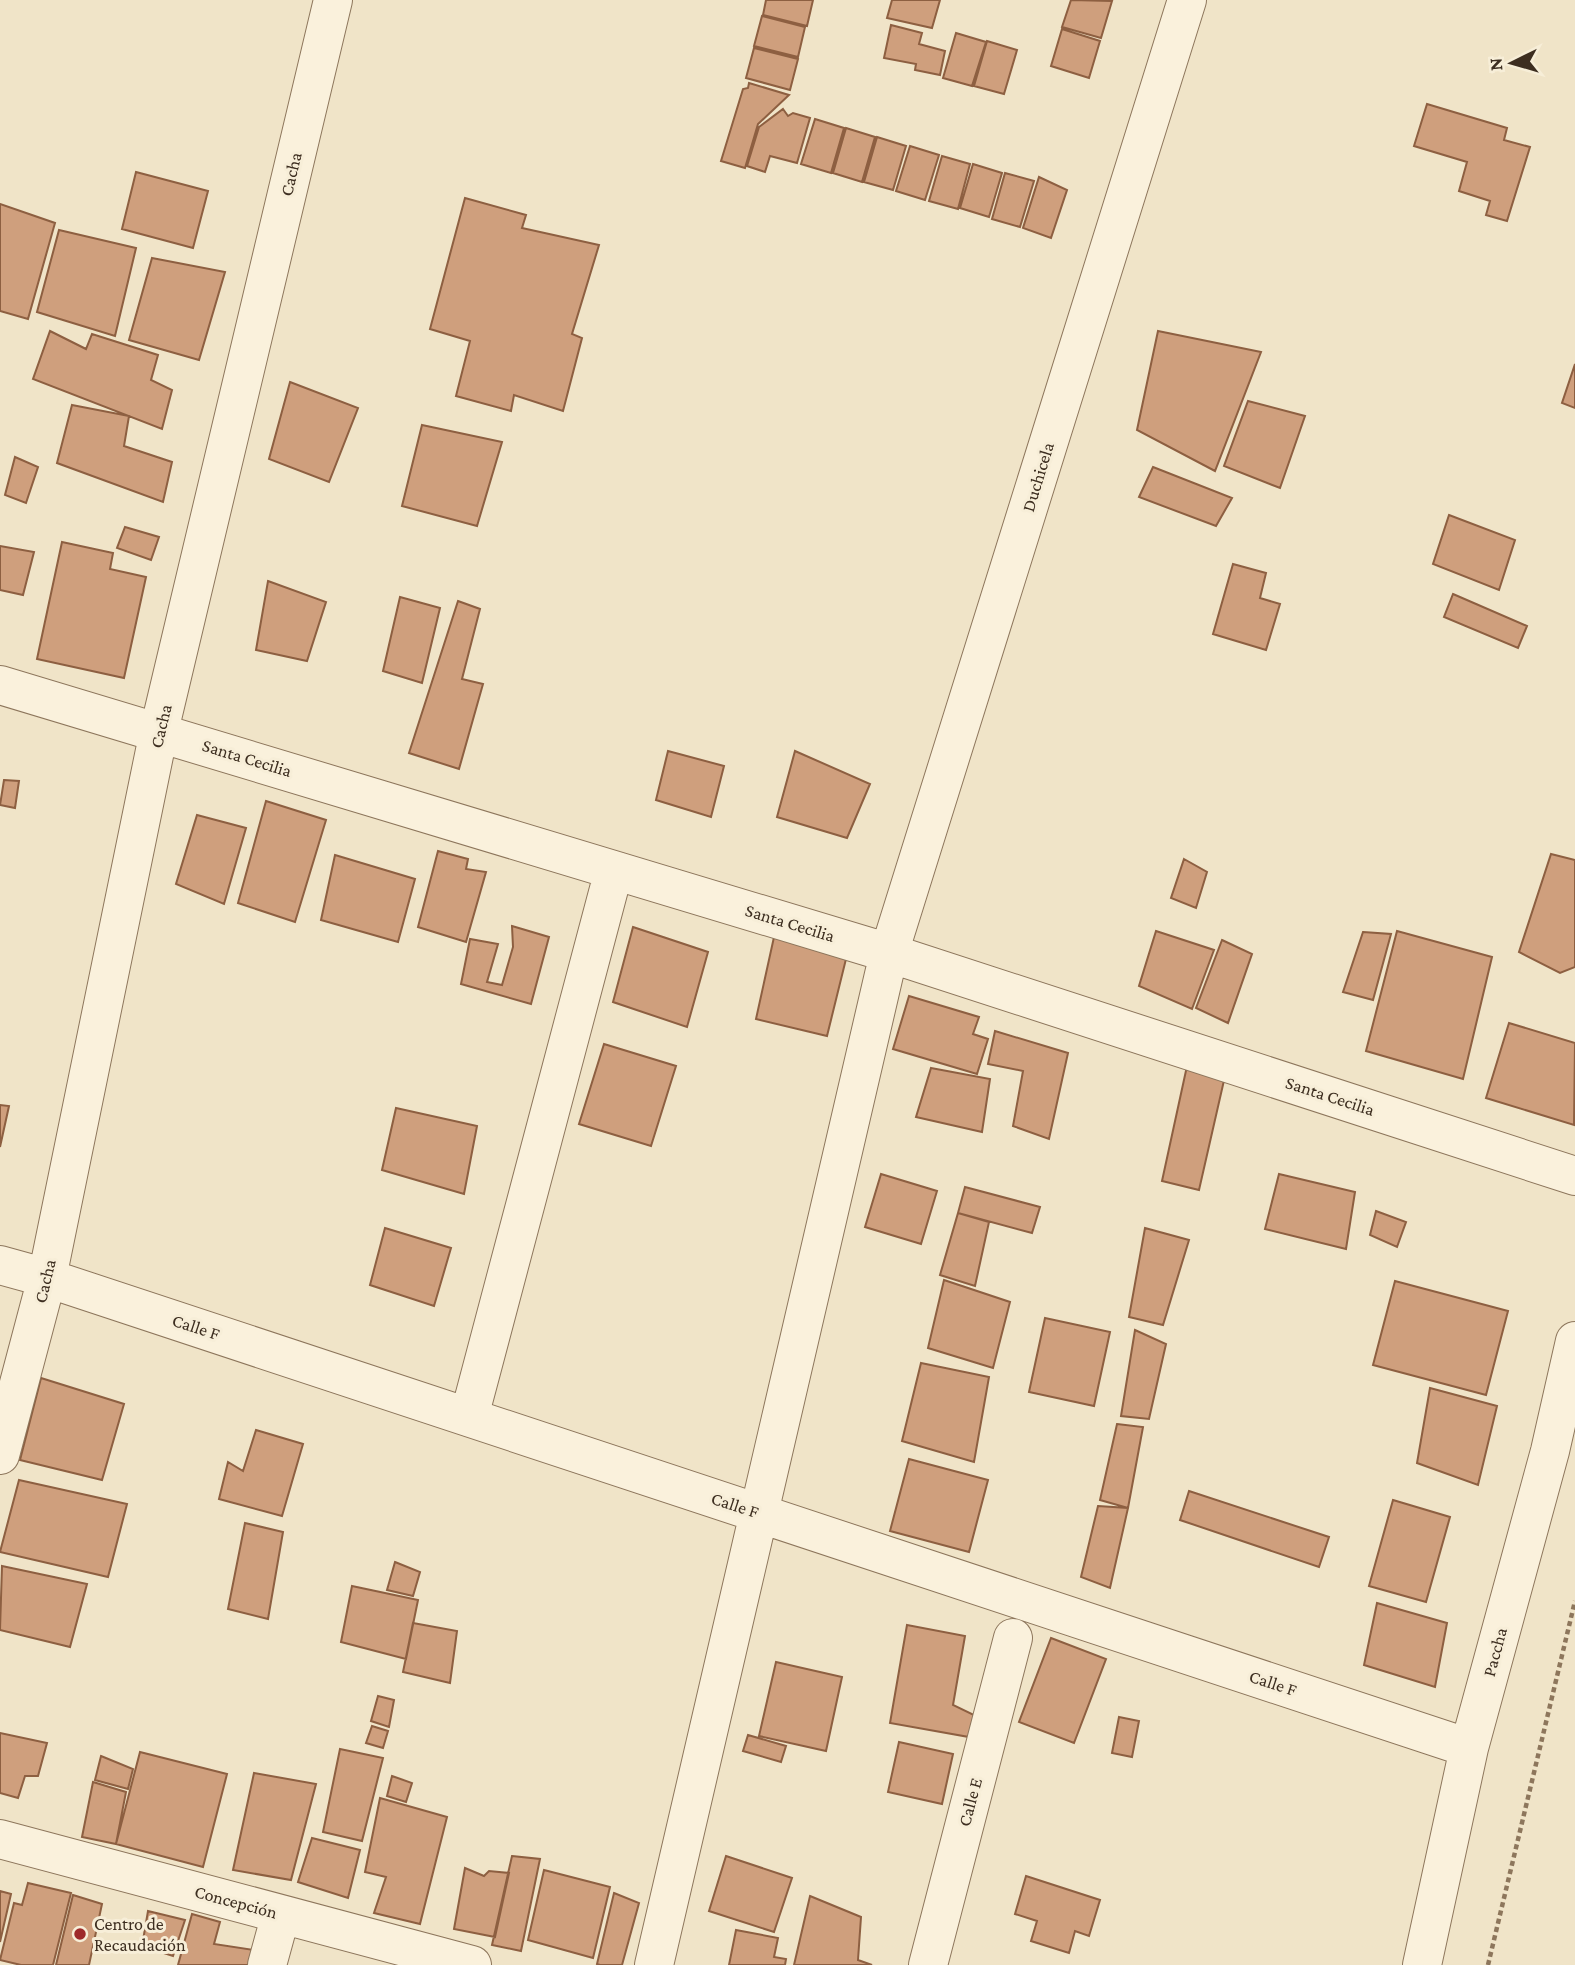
<svg xmlns="http://www.w3.org/2000/svg" width="1575" height="1965" viewBox="0 0 1575 1965" font-family="'Crimson Pro',serif">
<style>
.building{fill:#cf9f7d;stroke:#8d5f41;stroke-width:2}
.lines{fill:none;stroke-linecap:round;stroke-linejoin:round}
.minor-casing{stroke:#8d765c;stroke-width:40}
.path{stroke:#8d765c;stroke-width:4.5;stroke-dasharray:5 3.5;stroke-linecap:butt}
.minor{stroke:#faf1dc;stroke-width:38}
.poi-dot{fill:#9e2a2b;stroke:#f7eed8;stroke-width:2.5}
.labels{text-anchor:middle;dominant-baseline:central;stroke-width:6;stroke-linejoin:round;paint-order:stroke}
.street-label{font-size:18px;fill:#3d2e20;stroke:#f7eed8}
.poi-label{font-size:18px;fill:#3d2e20;stroke:#f7eed8;text-anchor:start}
</style>
<rect width="100%" height="100%" fill="#f0e4c8"/>
<!-- building -->
<path class="building" d="M766 0H813L807 26 763 15Z
M892 0H940L932 28 887 18Z
M1071 0 1112 1 1101 38 1062 27Z
M762 16 805 27 798 57 754 46Z
M891 25 922 33 919 44 945 51 940 75 915 70 916 64 884 58Z
M1062 29 1100 41 1089 78 1051 66Z
M956 33 986 42 972 86 943 78Z
M987 41 1017 50 1004 94 974 86Z
M754 48 798 59 790 90 746 78Z
M749 83 789 95 758 124 745 168 721 161 743 89 748 88Z
M1427 104 1507 128 1504 140 1530 147 1507 221 1486 215 1490 201 1459 191 1467 162 1414 146Z
M783 109 788 116 793 113 810 118 797 163 770 156 765 172 747 166 759 127Z
M815 119 844 128 831 173 801 164Z
M846 128 875 137 862 182 833 173Z
M877 137 906 146 893 190 864 182Z
M910 146 939 155 925 200 896 191Z
M942 156 970 164 958 209 929 201Z
M973 164 1002 173 989 217 960 208Z
M136 172 208 191 193 248 122 229Z
M1005 173 1034 181 1020 227 992 219Z
M1039 177 1067 190 1051 238 1023 228Z
M465 198 526 215 522 228 599 245 572 334 582 338 563 411 514 395 511 411 456 396 470 341 430 329Z
M0 204 55 223 28 319 0 311Z
M59 230 136 248 115 336 37 312Z
M152 258 225 272 199 360 129 340Z
M50 331 86 349 92 334 158 355 151 380 172 390 162 429 33 379Z
M1158 331 1261 352 1215 471 1137 430Z
M1575 364V408L1562 403Z
M290 382 358 408 329 482 269 459Z
M1248 401 1305 416 1280 488 1224 466Z
M72 405 129 416 124 446 172 462 163 502 57 463Z
M422 425 502 442 477 526 402 506Z
M15 457 38 467 26 503 5 495Z
M1153 467 1232 498 1216 526 1139 497Z
M1449 515 1515 540 1499 590 1433 564Z
M125 527 159 537 151 560 117 548Z
M62 542 113 553 110 569 146 577 124 678 37 659Z
M0 546 34 552 23 595 0 590Z
M1233 564 1266 573 1260 598 1280 604 1266 650 1213 634Z
M268 581 326 602 307 661 256 650Z
M1453 594 1527 626 1518 648 1444 617Z
M400 597 440 608 422 683 383 671Z
M458 601 480 609 462 679 483 684 459 769 409 753Z
M668 751 724 766 711 817 656 800Z
M795 751 870 784 847 838 777 817Z
M4 780 19 781 15 808 0 805Z
M266 801 326 820 295 922 238 903Z
M197 815 246 828 224 904 176 884Z
M438 851 468 859 466 869 486 872 466 942 418 927Z
M1551 854 1575 860V967L1560 973 1519 952Z
M335 855 415 879 398 942 321 920Z
M1184 859 1207 872 1196 908 1171 898Z
M512 926 549 937 531 1004 461 984 470 939 498 944 487 982 502 985 513 947Z
M633 927 708 952 687 1027 613 1002Z
M1156 931 1214 950 1192 1009 1139 986Z
M1397 931 1492 957 1463 1079 1366 1051Z
M1363 932 1391 934 1373 1000 1343 992Z
M774 937 846 959 827 1036 756 1019Z
M1222 940 1252 954 1228 1023 1196 1008Z
M909 996 979 1017 973 1034 988 1039 977 1074 893 1049Z
M1509 1023 1575 1043 1574 1125 1486 1098Z
M995 1031 1068 1053 1049 1139 1013 1126 1023 1071 988 1064Z
M604 1044 676 1066 651 1146 579 1124Z
M1187 1066 1225 1076 1199 1190 1162 1181Z
M931 1068 990 1079 982 1132 916 1117Z
M0 1105 9 1106 0 1147Z
M396 1108 477 1126 464 1194 382 1170Z
M881 1174 937 1191 921 1244 865 1227Z
M1279 1174 1355 1192 1346 1249 1265 1229Z
M965 1187 1040 1207 1032 1233 958 1213Z
M1376 1211 1406 1222 1397 1247 1370 1235Z
M958 1213 989 1222 975 1286 940 1275Z
M385 1228 451 1248 434 1306 370 1285Z
M1145 1228 1189 1240 1163 1325 1129 1317Z
M944 1280 1010 1302 993 1368 928 1348Z
M1395 1281 1508 1311 1486 1395 1373 1365Z
M1045 1318 1110 1332 1094 1406 1029 1392Z
M1135 1330 1166 1344 1149 1419 1121 1416Z
M921 1363 989 1377 974 1462 902 1441Z
M41 1378 124 1404 102 1480 20 1460Z
M1430 1388 1497 1406 1478 1485 1417 1463Z
M1117 1424 1143 1427 1128 1508 1100 1500Z
M256 1430 303 1444 282 1516 219 1499 228 1462 243 1471Z
M909 1459 988 1480 969 1552 890 1531Z
M19 1480 127 1504 108 1577 0 1552Z
M1189 1491 1329 1537 1319 1567 1180 1520Z
M1393 1500 1450 1517 1426 1602 1369 1586Z
M1098 1506 1128 1508 1110 1588 1081 1577Z
M245 1523 283 1532 268 1619 228 1609Z
M395 1562 420 1572 413 1596 387 1590Z
M2 1566 87 1584 70 1647 0 1630Z
M352 1586 418 1600 406 1659 341 1642Z
M1377 1603 1447 1623 1435 1687 1364 1665Z
M413 1623 457 1631 450 1683 403 1672Z
M907 1625 965 1636 953 1705 974 1715 969 1737 890 1723Z
M1051 1638 1106 1659 1074 1743 1019 1722Z
M776 1662 842 1677 826 1751 759 1736Z
M378 1696 394 1700 389 1727 371 1721Z
M1119 1717 1139 1721 1132 1757 1112 1753Z
M372 1726 388 1731 383 1748 366 1743Z
M0 1733 47 1743 38 1776H25L18 1798 0 1793Z
M748 1735 786 1746 781 1762 743 1751Z
M899 1742 953 1754 942 1804 888 1792Z
M340 1749 383 1758 362 1841 323 1832Z
M140 1752 227 1774 203 1867 116 1844Z
M101 1756 133 1769 128 1789 95 1780Z
M254 1773 316 1784 291 1880 233 1870Z
M392 1776 412 1783 406 1802 387 1796Z
M93 1782 126 1792 116 1844 82 1837Z
M380 1798 447 1817 420 1924 374 1913 386 1877 365 1872Z
M312 1838 360 1850 348 1898 298 1882Z
M512 1856 540 1859 521 1951 492 1945Z
M726 1856 792 1878 774 1932 709 1911Z
M465 1868 484 1876 489 1871 509 1873 495 1937 454 1929Z
M544 1870 610 1887 593 1958 528 1940Z
M1026 1876 1100 1900 1089 1936 1075 1931 1069 1953 1031 1941 1037 1921 1015 1914Z
M28 1883 71 1893 53 1965H21L0 1960 14 1903 22 1905Z
M0 1891 11 1894 0 1942Z
M614 1893 639 1903 622 1965H600L597 1964Z
M73 1895 102 1904 89 1965H56Z
M810 1896 861 1917 858 1960 872 1965H794Z
M148 1911 185 1920 173 1956 142 1946Z
M192 1914 220 1922 214 1944 254 1950 251 1965H178Z
M736 1930 778 1938 774 1957 786 1959 785 1965H729Z"/>
<g class="lines">
<defs>
<path id="minor" d="M0 685 889 953 1575 1176
M0 1265 47 1278 1469 1748
M469 1417 614 870
M0 1455 47 1278 159 731 333 0
M0 1839 472 1965
M267 1965 281 1914
M654 1965 889 953 1187 0
M928 1965 1013 1638
M1422 1965 1469 1748 1550 1451 1575 1341"/>
</defs>
<!-- minor casing -->
<use href="#minor" class="minor-casing"/>
<!-- path -->
<path class="path" d="M1488 1965 1575 1601"/>
<!-- minor -->
<use href="#minor" class="minor"/>
</g>
<!-- markers -->
<circle class="poi-dot" cx="80" cy="1934" r="7"/>
<g class="labels">
<!-- street labels -->
<g class="street-label">
<text transform="translate(291 174) rotate(-77)">Cacha</text>
<text transform="translate(1038 477) rotate(-73)">Duchicela</text>
<text transform="translate(161 726) rotate(-77)">Cacha</text>
<text transform="translate(247 758) rotate(17)">Santa Cecilia</text>
<text transform="translate(790 923) rotate(17)">Santa Cecilia</text>
<text transform="translate(1330 1096) rotate(18)">Santa Cecilia</text>
<text transform="translate(45 1281) rotate(-77)">Cacha</text>
<text transform="translate(196 1327) rotate(18)">Calle F</text>
<text transform="translate(735 1505) rotate(18)">Calle F</text>
<text transform="translate(1495 1652) rotate(-75)">Paccha</text>
<text transform="translate(1273 1683) rotate(18)">Calle F</text>
<text transform="translate(970 1802) rotate(-75)">Calle E</text>
<text transform="translate(236 1902) rotate(15)">Concepción</text>
</g>
<!-- poi labels -->
<g class="poi-label">
<text x="94" y="1924">Centro de<tspan x="94" dy="21">Recaudación</tspan></text>
</g>
</g>
<!-- north arrow -->
<g transform="translate(1512 63) rotate(265)" stroke="#f7eed8" stroke-width="5" paint-order="stroke">
<path d="M0-5L12 26L0 18L-12 26Z" fill="#3d2e20"/>
<text y="-10" font-size="19" font-weight="bold" text-anchor="middle" fill="#3d2e20">N</text>
</g>
</svg>
